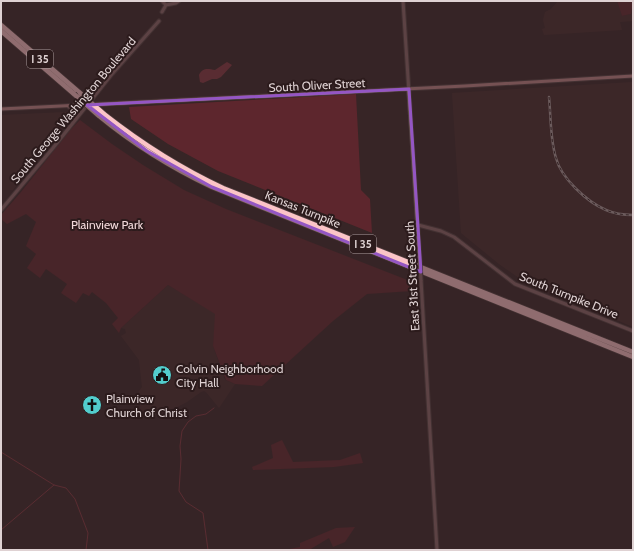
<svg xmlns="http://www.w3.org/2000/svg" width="634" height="551" viewBox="0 0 634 551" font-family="Cabin,sans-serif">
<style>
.built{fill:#442b2c}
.green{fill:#5d262d}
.forest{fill:#843640}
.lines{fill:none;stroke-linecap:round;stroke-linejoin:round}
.stream{stroke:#843640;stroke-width:1}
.tertiary-casing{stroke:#524142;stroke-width:5}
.secondary-casing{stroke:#524142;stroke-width:5}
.motorway-casing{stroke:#524142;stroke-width:6}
.tertiary{stroke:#8b6668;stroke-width:3}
.secondary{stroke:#c2878b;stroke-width:3}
.motorway{stroke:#fbc4c7;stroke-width:4.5}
.rail-casing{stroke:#ab9d9e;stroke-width:2.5}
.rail{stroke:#2c1b1c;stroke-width:1;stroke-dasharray:3;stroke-linecap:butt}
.tertiary-bridge-casing{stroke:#524142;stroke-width:5;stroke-linecap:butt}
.motorway-bridge-casing{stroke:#524142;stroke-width:6;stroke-linecap:butt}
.tertiary-bridge{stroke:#8b6668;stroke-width:3}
.motorway-bridge{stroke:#fbc4c7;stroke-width:4.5}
.marked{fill:none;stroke:#9456c4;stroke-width:3;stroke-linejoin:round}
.labels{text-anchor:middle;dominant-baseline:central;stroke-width:4;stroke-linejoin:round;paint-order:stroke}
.shield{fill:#2c1b1c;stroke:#a99b9c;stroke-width:1}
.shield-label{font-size:11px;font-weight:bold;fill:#dfd2d3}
.street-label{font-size:12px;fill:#dfd2d3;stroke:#2c1b1c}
.park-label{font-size:12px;fill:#f0d7d8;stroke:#2c1b1c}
.poi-label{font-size:12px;fill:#dfd2d3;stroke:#2c1b1c;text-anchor:start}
</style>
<rect width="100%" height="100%" fill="#372526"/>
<!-- built -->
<path class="built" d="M558 1H617L622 16 631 14 633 7V21L620 22 622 30 544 35 542 29 545 28 543 20 545 12 551 9Z
M633 82V327L519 278 499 264 461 233 452 93Z
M66 112 70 117 13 190H1V115Z
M168 285 216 314 213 346 225 380 235 384 219 408 206 392 204 391 201 392 187 402 175 408 156 415 141 417 139 391 142 387 139 360 121 336 126 333 125 329 121 328Z"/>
<!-- green -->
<path class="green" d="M617 1H631L633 2 631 14 622 16Z
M356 94 361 190 370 199 372 233 218 171 168 144 131 119 129 107Z
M80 120 112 144 143 165 184 190 226 209 410 281 412 291 367 294 333 321 262 386 235 384 226 380 213 346 215 314 168 285 121 328 119 333 112 324 118 318 106 303 92 292 89 296 83 293 76 303 61 293 67 284 46 269 40 278 27 268 36 254 26 246 36 222 26 214 7 224 1 219V215L21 192 71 129Z
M282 440 293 462 340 460 360 453 363 463 334 467 253 470 252 467 273 458 271 445Z
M355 527 345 542 333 547 329 538 309 550H284L300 547V543L336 528Z"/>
<!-- forest -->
<path class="forest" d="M227 62 232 65 221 77 217 79H212L203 83 200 82 199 75C203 67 208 69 215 70Z"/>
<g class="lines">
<!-- stream -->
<path class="stream" d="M1 452 54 485 66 488 75 499 88 533 86 550
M1 530 54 485
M208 550 203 513 186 502 179 491 181 459 180 446 182 431 188 422 196 416 206 414 214 408"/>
<defs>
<path id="tertiary" d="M162 1 166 5
M403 1 420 261
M162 12 166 5 176 3 179 1
M68 106 74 111 75 120
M1 210 53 148 112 74 159 21
M418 225 441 231 454 237 515 284 633 331
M421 280 437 550"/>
<path id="secondary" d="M1 109 465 86 633 76"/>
<path id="motorway" d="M1 25 80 93
M1 31 74 94
M104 114C141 143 180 168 223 188L633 352
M98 115C133 144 172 168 212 187L633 357"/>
</defs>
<!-- tertiary casing -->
<use href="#tertiary" class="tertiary-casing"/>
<!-- secondary casing -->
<use href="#secondary" class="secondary-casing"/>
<!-- motorway casing -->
<use href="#motorway" class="motorway-casing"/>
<!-- tertiary -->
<use href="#tertiary" class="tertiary"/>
<!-- secondary -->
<use href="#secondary" class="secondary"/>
<!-- motorway -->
<use href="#motorway" class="motorway"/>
<defs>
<path id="rail" d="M549 97C551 117 550 139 556 158 561 178 587 202 606 210 615 214 624 215 633 215"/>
</defs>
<!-- rail casing -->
<use href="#rail" class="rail-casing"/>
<!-- rail -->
<use href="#rail" class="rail"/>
<defs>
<path id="tertiary-bridge" d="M420 261 421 280"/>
<path id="motorway-bridge" d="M80 93 104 114
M74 94 98 115"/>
</defs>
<!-- tertiary-bridge casing -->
<use href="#tertiary-bridge" class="tertiary-bridge-casing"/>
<!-- motorway-bridge casing -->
<use href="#motorway-bridge" class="motorway-bridge-casing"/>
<!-- tertiary-bridge -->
<use href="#tertiary-bridge" class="tertiary-bridge"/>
<!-- motorway-bridge -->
<use href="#motorway-bridge" class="motorway-bridge"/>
</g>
<!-- marked area -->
<path d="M0 0H634V551H0ZM409 89 421 272 212 187 147 151 87 105Z" fill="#372526" fill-opacity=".55" fill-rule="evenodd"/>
<path class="marked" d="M409 89 421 272 212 187 147 151 87 105Z"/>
<!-- icons -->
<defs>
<symbol id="civic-disc" viewBox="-11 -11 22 22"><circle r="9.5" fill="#52cdcd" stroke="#2c1b1c"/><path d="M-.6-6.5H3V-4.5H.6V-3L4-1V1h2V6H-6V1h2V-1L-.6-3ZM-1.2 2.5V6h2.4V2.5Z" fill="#111"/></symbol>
<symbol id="church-disc" viewBox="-11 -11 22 22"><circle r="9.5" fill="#52cdcd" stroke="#2c1b1c"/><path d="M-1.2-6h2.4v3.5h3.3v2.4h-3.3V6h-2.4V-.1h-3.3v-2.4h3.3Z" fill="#111"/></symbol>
</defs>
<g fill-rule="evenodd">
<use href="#civic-disc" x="151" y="364" width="22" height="22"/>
<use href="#church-disc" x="81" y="394" width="22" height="22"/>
</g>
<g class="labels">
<!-- shield labels -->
<g class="shield">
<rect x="27" y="50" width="26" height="18" rx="3"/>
<rect x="350" y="235" width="26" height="18" rx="3"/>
</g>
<g class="shield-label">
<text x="40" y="59">I 35</text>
<text x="363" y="244">I 35</text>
</g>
<!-- street labels -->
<g class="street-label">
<text transform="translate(317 85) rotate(-3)">South Oliver Street</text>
<text transform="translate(73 110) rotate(-50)">South George Washington Boulevard</text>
<text transform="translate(303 209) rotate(22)">Kansas Turnpike</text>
<text transform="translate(412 276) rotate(-93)">East 31st Street South</text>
<text transform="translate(569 295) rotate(22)">South Turnpike Drive</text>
</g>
<!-- park labels -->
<g class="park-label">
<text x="107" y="224">Plainview Park</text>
</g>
<!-- poi labels -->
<g class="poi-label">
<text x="176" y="368">Colvin Neighborhood<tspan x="176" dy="14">City Hall</tspan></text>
<text x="106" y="398">Plainview<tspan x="106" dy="14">Church of Christ</tspan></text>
</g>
</g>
<!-- border -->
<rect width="634" height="551" fill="none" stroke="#dfd2d3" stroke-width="4"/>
</svg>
